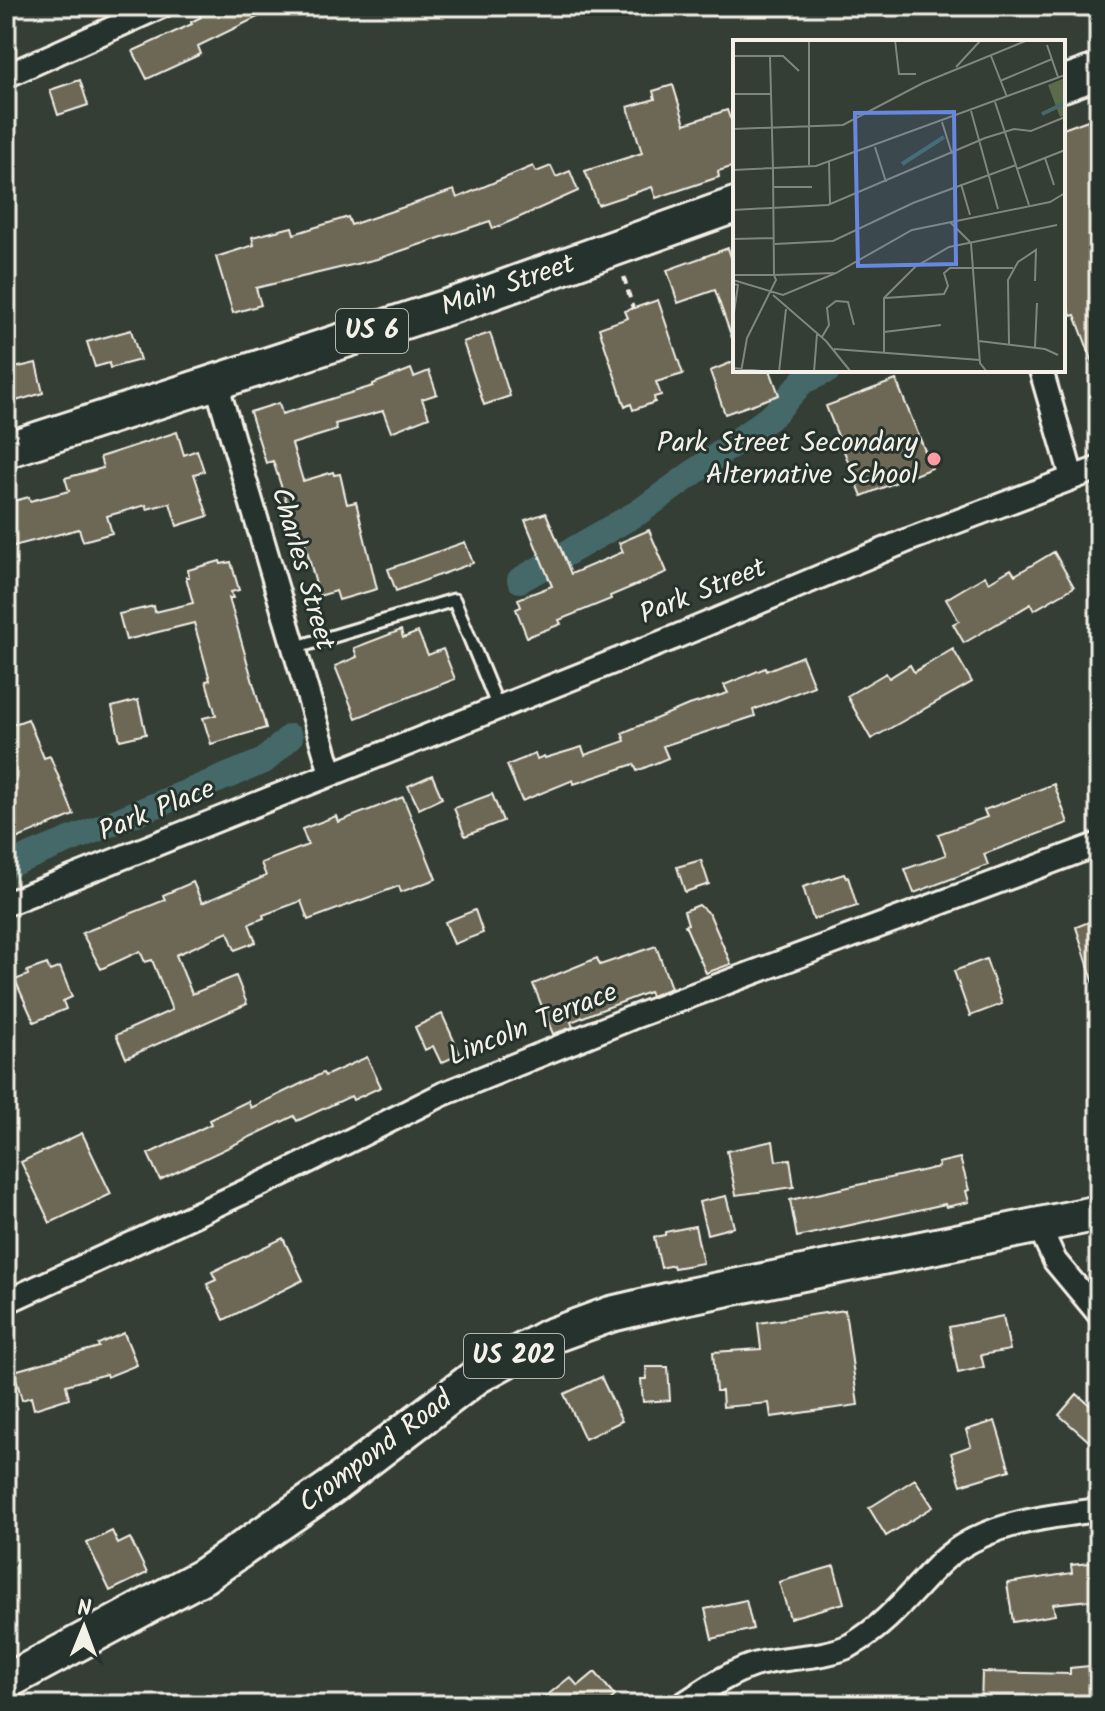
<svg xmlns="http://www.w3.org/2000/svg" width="1105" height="1711" viewBox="0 0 1105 1711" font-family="Kalam,sans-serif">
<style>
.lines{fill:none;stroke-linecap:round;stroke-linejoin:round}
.canal{stroke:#446968;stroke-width:26}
.building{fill:#6c6855;stroke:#f4f1e8;stroke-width:2}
.service-casing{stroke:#f4f1e8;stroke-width:17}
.minor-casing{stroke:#f4f1e8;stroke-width:28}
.primary-casing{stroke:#f4f1e8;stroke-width:40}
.path{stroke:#f4f1e8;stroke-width:4;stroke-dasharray:8 6;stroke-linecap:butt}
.service{stroke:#26332d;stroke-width:11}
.minor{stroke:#26332d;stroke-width:22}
.primary{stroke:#26332d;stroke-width:34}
.poi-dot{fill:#ff9aa2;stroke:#26332d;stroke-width:3}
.labels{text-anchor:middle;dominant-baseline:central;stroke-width:6;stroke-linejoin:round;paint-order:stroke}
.shield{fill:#26332d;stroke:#b6b8b0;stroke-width:2}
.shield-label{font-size:26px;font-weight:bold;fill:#f4f1e8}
.street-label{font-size:28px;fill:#f4f1e8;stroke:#26332d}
.poi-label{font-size:28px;fill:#f4f1e8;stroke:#26332d;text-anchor:end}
.inset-river{fill:none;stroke:#446968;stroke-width:4}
.inset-road{fill:none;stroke:#81867d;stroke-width:2}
.view{fill:#6887de;fill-opacity:0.15;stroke:#6887de;stroke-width:4}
.inset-edge{fill:none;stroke:#f4f1e8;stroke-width:4}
</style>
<rect width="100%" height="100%" fill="#343e35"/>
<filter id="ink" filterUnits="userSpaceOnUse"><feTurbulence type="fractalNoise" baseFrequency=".0125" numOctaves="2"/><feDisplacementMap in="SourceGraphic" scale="16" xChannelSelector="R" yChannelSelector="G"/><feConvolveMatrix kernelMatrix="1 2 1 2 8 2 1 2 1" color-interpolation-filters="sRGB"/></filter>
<g filter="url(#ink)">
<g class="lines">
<!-- canal -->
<path class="canal" d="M520 580 639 512 773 415 803 381 828 370
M6 866 264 761 290 737"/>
</g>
<!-- building -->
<path class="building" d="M211 6H280L198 46 201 54 147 79 133 51 192 24 191 22 201 17 198 12Z
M80 80 88 105 58 115 50 90Z
M673 85 685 124 727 110 730 118 735 117V166L718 171 719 177 656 198 652 187 598 205 585 171 642 153 628 107 655 99 653 91Z
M1099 116V373H1097L1075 315 1071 316 1063 293V129Z
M533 166 536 172 551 166 556 177 570 171 578 191 493 229 490 221 377 259 256 288 261 305 233 313 216 257 254 245 252 237 292 227 294 234 348 217 351 225 454 190 457 198Z
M728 248 735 269V338H732L715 290 678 303 667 270Z
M658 300 683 374 656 382 661 395 654 397 655 402 633 410 631 404 625 407 599 328 628 318 625 311Z
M131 330 140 360 110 368 109 363 95 367 87 342Z
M490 333 510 396 484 405 463 342Z
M735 361V370H770L779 395 725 414 710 371Z
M36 363 43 393 6 404V370Z
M411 369 414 377 429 371 437 394 422 399 429 417 391 432 383 411 335 424 337 430 292 444 303 481 333 472 334 475 340 474 347 504 356 502 377 589 339 600 336 591 319 596 305 543 300 544 273 461 266 463 250 412 279 403 282 414 373 386V384Z
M896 380 932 468 862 496 826 406Z
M177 432 184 455 197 450 204 471 194 474 208 516 177 526 170 503 147 509 146 505 107 516 112 533 83 541 79 529 6 548V503L29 497 30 501 69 491 65 478 103 468 100 457Z
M546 513 571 574 623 552 619 543 649 530 667 572 610 596 611 599 559 620 561 624 527 637 516 609 521 607 518 599 552 586 525 520Z
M465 542 473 563 396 591 388 569Z
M1054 552 1074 587 1034 610 1031 604 964 643 953 624 959 621 946 599 985 576 989 582 1011 569 1015 575Z
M220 561 221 564 231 562 239 590 231 592 233 598H229L266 728 211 744 203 718 216 715 206 681 210 680 194 623 126 640 119 614 154 606 155 612 193 603 186 577H189L188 570Z
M401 630 403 638 418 632 428 655 443 649 455 679 356 718 335 666 357 657 354 648Z
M953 649 972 682 871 739 847 696 886 673 889 678 910 665 914 672Z
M802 656 814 686 753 710 755 716 663 746 668 758 637 771 634 764 574 784 573 780 522 801 507 765 535 754 537 759 544 756 545 758 582 747 585 755 625 741 622 733 686 706 728 693 724 685 765 668 766 671Z
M138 700 146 734 120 740 112 707Z
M28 719 44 758 50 756 74 815 16 839 6 815V727Z
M432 775 442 798 419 809 408 786Z
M1054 784 1068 823 984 854 988 865 914 893 905 869 946 855 938 834 987 817 984 810Z
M492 794 503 821 465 836 454 808Z
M403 797 436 879 401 892 399 886 308 920 301 901 263 915 264 918 249 924 256 942 235 950 228 932 176 955 192 994 236 976 247 1004 126 1058 116 1035 172 1010 152 960 145 962 140 951 101 969 82 933 165 900 163 895 193 882 202 903 266 876 261 863 308 845 302 829 336 816 338 822Z
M701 860 709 884 685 892 677 867Z
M844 874 846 878 848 877 857 906 813 919 803 887Z
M699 905 710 915 731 964 706 973 685 925 688 924 684 911Z
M475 910 483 933 454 944 445 922Z
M1099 918V986L1095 987 1076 927Z
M656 946 671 988 651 996 649 992 593 1013 571 1022 573 1027 553 1034 533 984 597 958 600 965Z
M986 959 1002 1004 970 1016 954 971Z
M47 964 50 971 60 967 72 997 63 1001 66 1009 34 1022 15 980 28 975 27 971Z
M442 1014 460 1054 441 1063 433 1046 425 1050 415 1027Z
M367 1057 381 1087 353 1100 351 1096 297 1121 294 1116 160 1180 148 1154 211 1124 209 1120 248 1101 251 1108 323 1073 325 1076Z
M82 1133 111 1194 50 1223 21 1162Z
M773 1141 776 1161 790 1159 794 1187 736 1195 727 1151Z
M960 1158 969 1190 966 1191 969 1202 946 1207 945 1204 797 1237 790 1200 939 1167 938 1163Z
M726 1196 734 1227 707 1234 699 1202Z
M695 1226 703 1263 674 1268 673 1265 661 1268 654 1237 665 1235V1232Z
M283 1238 303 1280 224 1320 207 1284 216 1280 212 1272Z
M845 1310 858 1405 771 1417 769 1403 723 1407 722 1391H716L713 1352 761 1349 758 1323Z
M1003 1316 1010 1350 981 1355 984 1367 958 1373 949 1327Z
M124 1333 137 1365 107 1377 106 1374 66 1385 69 1398 34 1409 31 1397 22 1400 14 1371 99 1347 98 1344Z
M646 1367H668L670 1400 643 1402 641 1379H647Z
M601 1377 622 1421 585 1439 564 1394Z
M1077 1394 1099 1413V1450L1059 1415Z
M995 1421 1010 1470 961 1485 951 1453 971 1446 966 1430Z
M915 1479 933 1507 886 1536 869 1508Z
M112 1531 118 1544 130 1538 147 1573 110 1591 87 1543Z
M1099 1562V1599L1053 1604 1055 1615 1013 1622 1007 1583 1072 1573 1071 1565Z
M834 1566 844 1603 790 1618 779 1582Z
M746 1600 753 1629 712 1639 705 1609Z
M1099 1665V1705H981L982 1672 1070 1674V1668Z
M595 1672 615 1696 605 1705H535L570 1677 578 1686Z"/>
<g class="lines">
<defs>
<path id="service" d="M294 648 454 600 498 707"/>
<path id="minor" d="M6 76 162 6
M1041 370 1072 477
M216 382 331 773
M6 904 678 636 908 540 1099 468
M1039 1226 1055 1261 1099 1314
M6 1302 285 1173 443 1094 631 1018 1099 844
M682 1705C704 1691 725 1675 751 1666 779 1656 825 1659 851 1645 888 1624 911 1592 940 1563 982 1523 1045 1517 1099 1510"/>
<path id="primary" d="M1063 84 1099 71
M6 450 472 299 735 205
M6 1682 203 1576 330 1488 477 1376 548 1337 611 1314 684 1297 1099 1213"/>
</defs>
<!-- service casing -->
<use href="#service" class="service-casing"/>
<!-- minor casing -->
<use href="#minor" class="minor-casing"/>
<!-- primary casing -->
<use href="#primary" class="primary-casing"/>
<!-- path -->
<path class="path" d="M624 277 633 309"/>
<!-- service -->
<use href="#service" class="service"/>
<!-- minor -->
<use href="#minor" class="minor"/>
<!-- primary -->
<use href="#primary" class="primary"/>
</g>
</g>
<!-- markers -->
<circle class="poi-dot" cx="934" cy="459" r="8"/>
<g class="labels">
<!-- shield labels -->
<g class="shield">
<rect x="336" y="309" width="72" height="44" rx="6"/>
<rect x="464" y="1334" width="100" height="44" rx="6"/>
</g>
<g class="shield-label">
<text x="372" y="331">US 6</text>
<text x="514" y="1356">US 202</text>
</g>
<!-- street labels -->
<g class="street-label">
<text transform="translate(508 286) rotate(-19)">Main Street</text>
<text transform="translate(302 569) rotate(74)">Charles Street</text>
<text transform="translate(703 592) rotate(-22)">Park Street</text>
<text transform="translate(157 811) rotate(-22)">Park Place</text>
<text transform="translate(533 1025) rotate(-22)">Lincoln Terrace</text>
<text transform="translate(376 1452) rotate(-37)">Crompond Road</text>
</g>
<!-- poi labels -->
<g class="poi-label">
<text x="918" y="443">Park Street Secondary<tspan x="918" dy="32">Alternative School</tspan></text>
</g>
</g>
<!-- overview -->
<g transform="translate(733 40)">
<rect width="332" height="332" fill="#343e35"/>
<path d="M332 38V75L327 77 315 45Z" fill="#5d6b4d"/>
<path class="inset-river" d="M309 74 332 63M169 124 211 97"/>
<path class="inset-road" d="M76 0V125M162 0 166 34H183M314 5 325 37M0 16H50L66 31M37 16 40 129M258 16 274 57M223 27 248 0M267 41 319 19M0 54H37M262 62 296 165M238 71 265 169M209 82 219 114M0 89 110 85 190 43 295 0M142 107 153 142M312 118 321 145M96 122 97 164M40 129 41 235 103 233 179 190 317 162 332 153M284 129 332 110M0 130 83 126 332 35M228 144 237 175M40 147H79M0 170 95 165 252 98 281 89 298 91 332 77M217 182 238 203M0 199 41 198M238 203 247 323 254 332M42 204 100 201 180 163 283 125M0 235H41L43 240 14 298 8 332M0 240 50 255 103 233M0 244 5 245 0 279M40 255 93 301 118 332M152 258 211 254 215 246 211 233 217 228H280M151 292 208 285M89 297 96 285 94 268 103 261 115 262 121 285M246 301 312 309 325 315M276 304 275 240 285 222 303 210 302 241M302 307 304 263M101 309 247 320M151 314V258L182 227 216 207 324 185M0 328 38 332M46 332 53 269M81 332 84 294"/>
<path class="view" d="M221 72 223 224 125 226 122 73Z"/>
<rect width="332" height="332" class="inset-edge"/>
</g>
<!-- margin -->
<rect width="1105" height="1711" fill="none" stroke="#26332d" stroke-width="32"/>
<rect x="16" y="16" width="1073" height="1679" fill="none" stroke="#f4f1e8" stroke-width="3" filter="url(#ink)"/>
<!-- north arrow -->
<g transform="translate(84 1627) rotate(1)" stroke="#26332d" stroke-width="6" paint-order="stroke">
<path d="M0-6L14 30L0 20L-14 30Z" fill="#f4f1e8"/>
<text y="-12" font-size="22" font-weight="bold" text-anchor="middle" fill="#f4f1e8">N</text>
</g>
</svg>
